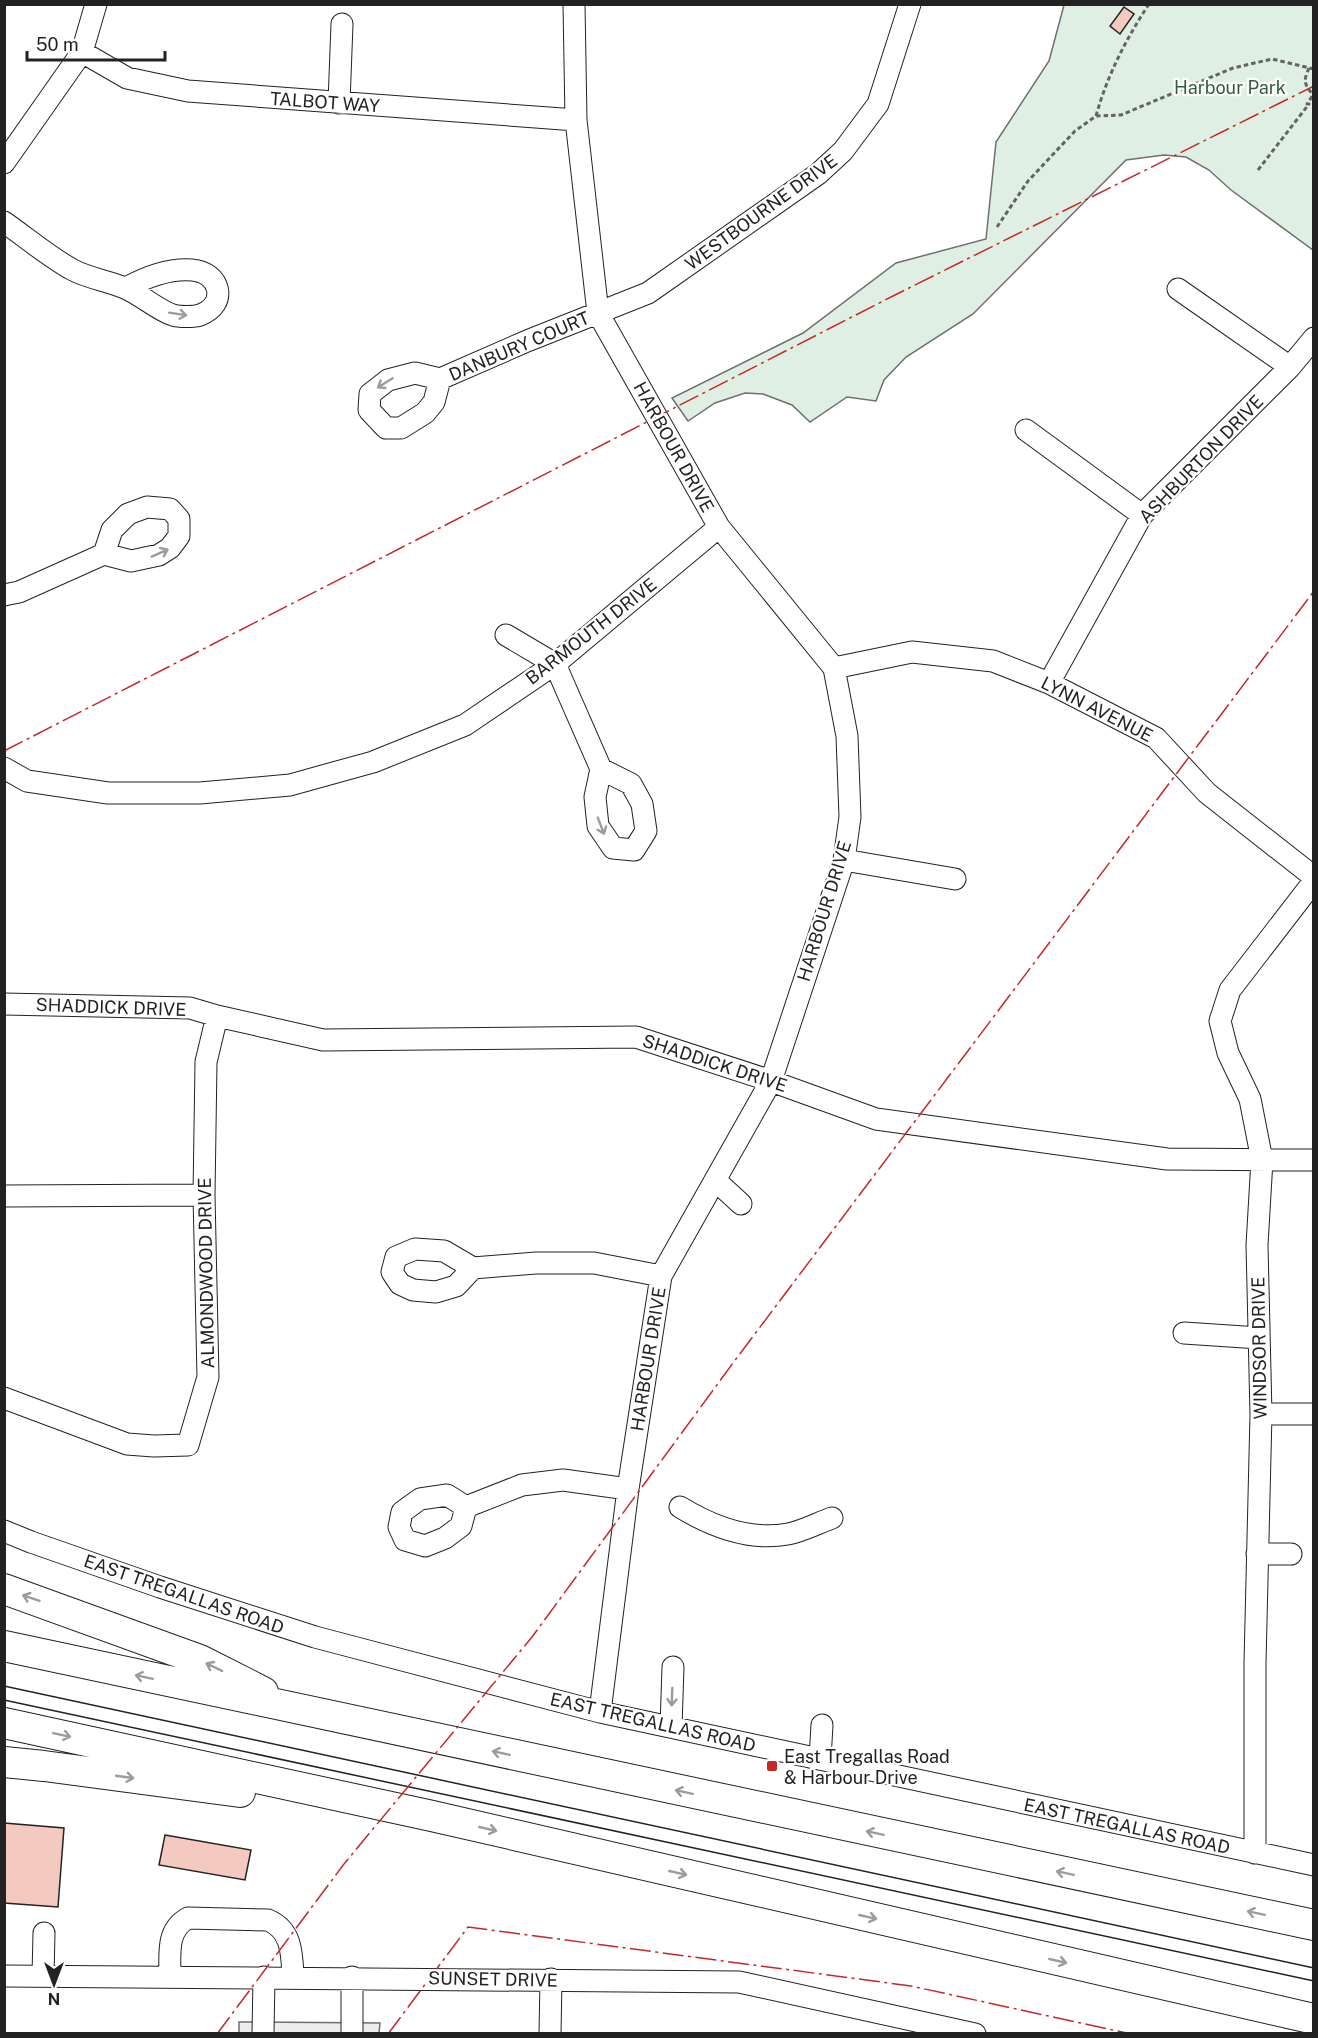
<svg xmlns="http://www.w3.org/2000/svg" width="1318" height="2038" viewBox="0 0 1318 2038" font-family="'Public Sans',sans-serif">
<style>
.green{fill:#e0efe3;stroke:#6f6f6f;stroke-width:1.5}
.parking{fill:#ededed;stroke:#6f6f6f;stroke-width:1.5}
.building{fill:#f3c9c0;stroke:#222;stroke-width:1.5}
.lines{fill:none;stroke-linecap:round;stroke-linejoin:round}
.minor-casing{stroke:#222;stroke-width:23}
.highway-casing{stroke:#222;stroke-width:32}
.path{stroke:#646464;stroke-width:3;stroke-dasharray:4.5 3;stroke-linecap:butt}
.minor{stroke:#fff;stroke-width:21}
.highway{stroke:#fff;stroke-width:30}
.tram{stroke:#222;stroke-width:1.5}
.power{stroke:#c62828;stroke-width:1.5;stroke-dasharray:21 4.5 3 4.5;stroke-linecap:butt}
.oneway{stroke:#9c9c9c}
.poi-dot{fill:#c62828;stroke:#fff;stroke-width:2}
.labels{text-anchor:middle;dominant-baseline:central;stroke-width:4.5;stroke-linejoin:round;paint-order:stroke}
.park-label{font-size:18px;fill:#2f5e38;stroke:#fff}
.street-label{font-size:18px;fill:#222;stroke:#fff}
.poi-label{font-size:18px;fill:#222;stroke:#fff;text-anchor:start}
</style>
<rect width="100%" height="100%" fill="#fff"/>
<!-- green -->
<path class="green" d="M1064 5H1313V250L1231 190 1209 170 1186 157 1164 155 1126 160 973 314 906 357 884 380 876 401 847 397 810 422 792 405 763 394 745 393 715 403 688 421 672 398 803 333 896 263 986 239 996 142 1049 61Z"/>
<!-- parking -->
<path class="parking" d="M239 2022 380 2023 379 2033 239 2034Z"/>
<!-- building -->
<path class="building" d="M1124 7 1134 14 1120 34 1110 26Z
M4 1823 64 1828 58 1907 4 1903Z
M165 1835 251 1850 245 1880 159 1865Z"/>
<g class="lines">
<defs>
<path id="minor" d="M574 4 576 120 598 313 719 527 834 668 847 736 850 817 844 860 771 1081 661 1276 628 1489 600 1712
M82 52 127 78 188 91 576 120
M339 103 342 24
M4 163 82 52 96 4
M4 222C27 238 49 257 73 270 88 278 108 281 125 288 140 294 159 311 173 315 179 317 194 317 200 315 229 304 220 272 192 270 168 268 146 277 126 288
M1178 289 1290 367
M440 379 434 402 425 413 401 428H386L369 410 370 394 388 380 415 373 440 379 527 341 648 293 818 174 843 151 878 104 910 4
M1026 430 1142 515
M4 595 19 592 104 554 131 561 159 555 170 548 179 536V519L170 509 147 507 128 514 112 530 104 554
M506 635 555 664 601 769 595 797 598 826 613 848 634 850 646 831 642 804 631 784 601 769
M834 668 912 652 993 661 1049 683 1156 738 1207 793 1314 877
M1049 683 1142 515 1290 367 1314 338
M4 768 27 781 108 793H200L290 785 373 762 465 725 555 664 719 527
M844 860 955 879
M4 1004 190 1008 217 1016 323 1040 636 1037 771 1081 876 1119 1167 1159 1314 1160
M715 1180 741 1204
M4 1196 204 1195
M415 1249 444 1251 473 1268 456 1286 436 1292 413 1290 400 1284 392 1272 396 1257Z
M473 1268 536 1263H594L661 1276
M1184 1333 1259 1338
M4 1398 127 1444 154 1446 188 1445 208 1377 204 1195 206 1062 217 1016
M1261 1414H1314
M447 1495 466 1507 461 1526 445 1538 425 1546 405 1540 399 1527 402 1512 420 1499Z
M466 1507 522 1485 563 1480 628 1489
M680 1507C711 1526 750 1541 788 1534 803 1531 818 1523 832 1518
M4 1531 31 1542 160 1587 315 1637 600 1712 1314 1865
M1257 1554H1291
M671 1727 673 1667
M820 1759 822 1725
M1255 1853V1663L1261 1414 1257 1245 1262 1160 1250 1099 1228 1053 1220 1021 1230 990 1314 881
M4 1976 739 1982 975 2034
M43 1976 44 1933
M170 1977C170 1954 166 1930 188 1918L268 1920C292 1930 292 1954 293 1977
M352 1977V2034
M263 2034 264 1977
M550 2034 551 1979"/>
<path id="highway" d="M4 1589 200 1660 263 1692
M4 1646 1314 1925
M4 1723 432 1816 1314 2019
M4 1762 44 1766 240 1792"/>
</defs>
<!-- minor casing -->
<use href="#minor" class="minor-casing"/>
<!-- highway casing -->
<use href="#highway" class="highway-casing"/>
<!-- path -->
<path class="path" d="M1309 68C1303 82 1304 83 1313 95
M1096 116C1107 76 1126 39 1149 4
M1258 170 1309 104H1307L1313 95
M997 227 1028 181 1075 131 1096 116 1121 115 1233 68 1272 59 1314 69"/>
<!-- minor -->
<use href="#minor" class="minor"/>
<!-- highway -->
<use href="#highway" class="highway"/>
<!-- tram -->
<path class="tram" d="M4 1686 1314 1968
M4 1700 1314 1981"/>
<!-- power -->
<path class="power" d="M4 751 893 296 1314 86
M217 2034 344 1864 532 1637 733 1363 1314 591
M388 2034 468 1927 911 1986 1131 2034"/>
</g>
<!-- one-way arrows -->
<defs><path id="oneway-shaft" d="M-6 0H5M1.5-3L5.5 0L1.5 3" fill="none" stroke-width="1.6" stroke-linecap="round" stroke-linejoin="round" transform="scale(1.5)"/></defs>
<g class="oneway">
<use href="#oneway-shaft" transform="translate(178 314) rotate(9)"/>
<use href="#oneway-shaft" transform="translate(385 383) rotate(148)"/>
<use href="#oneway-shaft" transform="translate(160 553) rotate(-24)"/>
<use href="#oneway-shaft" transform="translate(601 826) rotate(69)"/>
<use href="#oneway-shaft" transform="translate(31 1598) rotate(-161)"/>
<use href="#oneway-shaft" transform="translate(214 1667) rotate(-154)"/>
<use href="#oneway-shaft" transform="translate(144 1677) rotate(-168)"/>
<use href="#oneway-shaft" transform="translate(672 1697) rotate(92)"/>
<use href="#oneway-shaft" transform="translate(62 1735) rotate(12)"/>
<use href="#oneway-shaft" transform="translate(501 1753) rotate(-168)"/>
<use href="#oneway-shaft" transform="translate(125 1777) rotate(8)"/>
<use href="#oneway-shaft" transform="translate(684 1792) rotate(-168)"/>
<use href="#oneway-shaft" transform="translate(488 1829) rotate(13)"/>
<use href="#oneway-shaft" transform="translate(875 1833) rotate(-168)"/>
<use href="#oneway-shaft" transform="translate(678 1873) rotate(13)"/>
<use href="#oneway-shaft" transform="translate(1065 1873) rotate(-168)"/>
<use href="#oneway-shaft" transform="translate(1256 1913) rotate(-168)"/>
<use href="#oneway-shaft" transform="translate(868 1917) rotate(13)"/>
<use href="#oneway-shaft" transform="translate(1058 1961) rotate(13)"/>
</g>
<!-- markers -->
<rect class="poi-dot" x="766" y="1760" width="12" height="12" rx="3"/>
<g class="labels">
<!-- park labels -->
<g class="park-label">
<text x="1230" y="87">Harbour Park</text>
</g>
<!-- street labels -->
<g class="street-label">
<text transform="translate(325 102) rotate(4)">TALBOT WAY</text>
<text transform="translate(761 212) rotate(-36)">WESTBOURNE DRIVE</text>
<text transform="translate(519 346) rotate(-23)">DANBURY COURT</text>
<text transform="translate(674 447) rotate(61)">HARBOUR DRIVE</text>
<text transform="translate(1201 459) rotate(-46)">ASHBURTON DRIVE</text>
<text transform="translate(591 631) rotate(-38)">BARMOUTH DRIVE</text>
<text transform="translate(1097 709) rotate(27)">LYNN AVENUE</text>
<text transform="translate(824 911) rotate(-73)">HARBOUR DRIVE</text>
<text transform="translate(111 1007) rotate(2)">SHADDICK DRIVE</text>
<text transform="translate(715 1063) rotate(18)">SHADDICK DRIVE</text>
<text transform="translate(206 1273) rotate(-91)">ALMONDWOOD DRIVE</text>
<text transform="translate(1259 1348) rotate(-91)">WINDSOR DRIVE</text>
<text transform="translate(648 1359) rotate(-81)">HARBOUR DRIVE</text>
<text transform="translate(184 1594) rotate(19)">EAST TREGALLAS ROAD</text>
<text transform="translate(653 1722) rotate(13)">EAST TREGALLAS ROAD</text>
<text transform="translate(1127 1826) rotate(12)">EAST TREGALLAS ROAD</text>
<text transform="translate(493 1979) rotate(1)">SUNSET DRIVE</text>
</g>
<!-- poi labels -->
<g class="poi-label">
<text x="784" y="1756">East Tregallas Road<tspan x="784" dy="21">&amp; Harbour Drive</tspan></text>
</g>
</g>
<!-- border -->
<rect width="1318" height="2038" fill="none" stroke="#222222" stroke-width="12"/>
<!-- north arrow -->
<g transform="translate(54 1984) rotate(180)" stroke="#ffffff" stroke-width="4.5" paint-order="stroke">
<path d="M0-4.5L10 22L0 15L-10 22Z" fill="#222222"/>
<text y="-9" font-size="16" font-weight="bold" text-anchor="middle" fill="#222222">N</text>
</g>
<!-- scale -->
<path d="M27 51v9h138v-9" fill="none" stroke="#222222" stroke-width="3"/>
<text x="36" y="51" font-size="18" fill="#222222" stroke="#ffffff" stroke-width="4.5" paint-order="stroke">50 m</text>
</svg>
